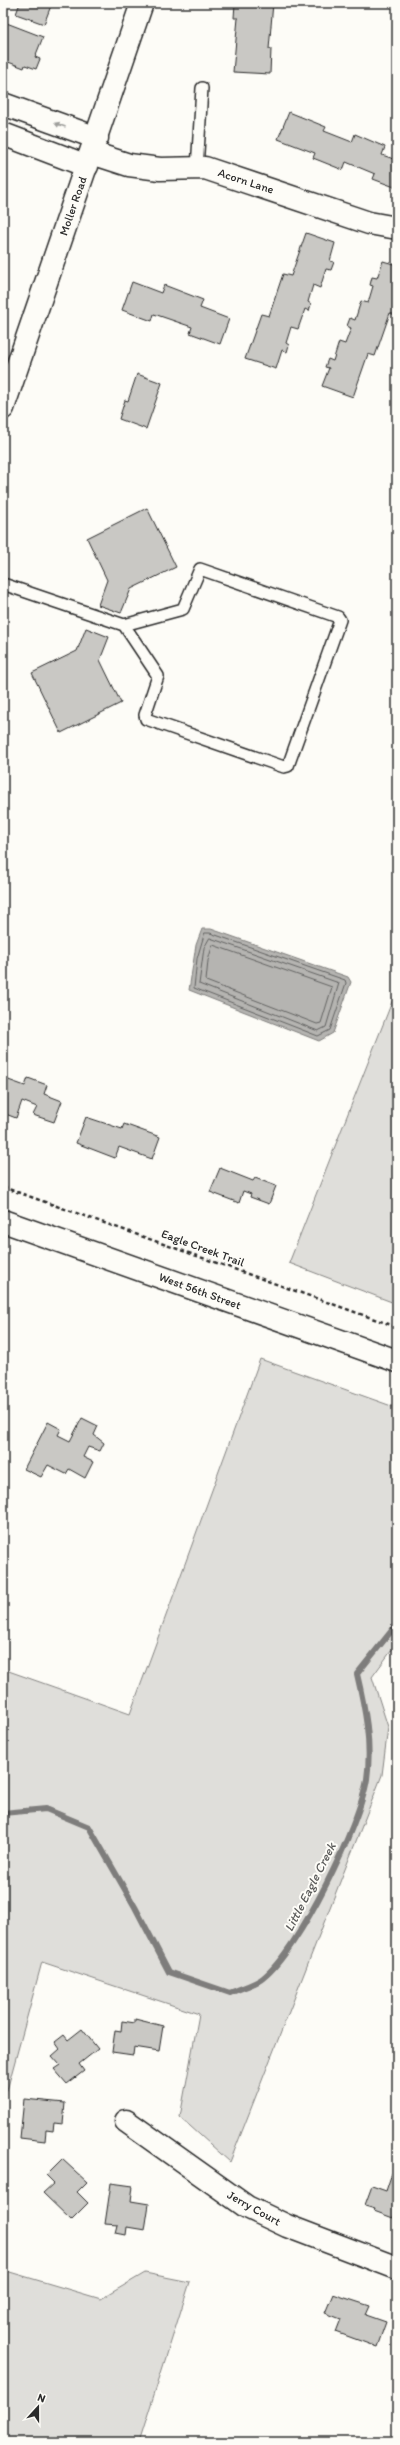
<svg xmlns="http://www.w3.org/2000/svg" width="400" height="2445" viewBox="0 0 400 2445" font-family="Itim,sans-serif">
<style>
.green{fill:#dfdeda;stroke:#858482}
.water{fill:#b5b4b1;stroke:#7e7d7b}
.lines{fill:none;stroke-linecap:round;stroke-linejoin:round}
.shore{stroke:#626261;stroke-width:1}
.stream{stroke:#7e7d7b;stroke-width:6}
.building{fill:#c9c8c4;stroke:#2b2b2b}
.lane-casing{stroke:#2b2b2b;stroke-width:14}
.street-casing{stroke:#2b2b2b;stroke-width:25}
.secondary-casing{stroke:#2b2b2b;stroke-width:25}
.primary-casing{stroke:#2b2b2b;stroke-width:25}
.path{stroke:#2b2b2b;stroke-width:2.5;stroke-dasharray:4 3;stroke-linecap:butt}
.lane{stroke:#fdfcf7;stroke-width:11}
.street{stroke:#fdfcf7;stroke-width:22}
.secondary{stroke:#fdfcf7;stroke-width:22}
.primary{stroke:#fdfcf7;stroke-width:22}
.oneway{fill:#9e9e9b}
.labels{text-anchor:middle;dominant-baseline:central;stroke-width:4;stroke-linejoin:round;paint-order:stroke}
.street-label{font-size:12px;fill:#2b2b2b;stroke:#fdfcf7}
.water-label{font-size:13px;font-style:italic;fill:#5b5b5a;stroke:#fdfcf7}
</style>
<rect width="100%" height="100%" fill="#fdfcf7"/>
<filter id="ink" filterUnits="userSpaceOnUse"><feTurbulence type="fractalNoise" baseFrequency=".025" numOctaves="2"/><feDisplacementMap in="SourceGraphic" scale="8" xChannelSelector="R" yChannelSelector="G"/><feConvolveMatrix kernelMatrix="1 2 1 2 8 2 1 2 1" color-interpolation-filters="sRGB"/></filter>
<g filter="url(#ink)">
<!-- green -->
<path class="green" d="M397 989V1304L289 1263Z
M260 1359 397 1408V1643L372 1677 388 1727 382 1775 230 2162 180 2117 199 2014 42 1962 3 2105V1669L130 1714Z
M3 2270 101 2299 145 2273 190 2282 139 2442H3Z"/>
<!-- water -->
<path class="water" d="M202 929H211L348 977 351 982 333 1033 319 1041 189 990 196 945Z"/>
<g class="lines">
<!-- shore -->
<path class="shore" d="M205 933H210L345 980 346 983 330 1030 318 1036 194 988 197 959Z
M210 938 339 983 326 1027 318 1031 199 984 204 948Z
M213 945 332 987 321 1023 317 1024 206 981 208 961Z"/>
<!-- stream -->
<path class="stream" d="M3 1813 46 1809 89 1827 135 1907 169 1972 230 1993C240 1988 255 1985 263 1978 299 1950 360 1824 367 1779 372 1743 365 1708 357 1674L397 1624"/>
</g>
<!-- building -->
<path class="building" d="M20 3H52L44 24 16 14Z
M235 3H273L269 49H271L270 74 233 72 238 18H234Z
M4 22 43 37 35 57 40 59 36 69 25 65 24 68 3 60Z
M289 112 326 127 324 131 352 142 355 134 385 147 382 155 397 160V188L373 179 375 174 346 162 343 170 313 158 315 153 278 139Z
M306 233 335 243 330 261 334 262 331 270 326 269 320 288 313 285 308 302 311 304 309 311 305 309 298 329 291 327 286 343 289 345 287 352 282 350 276 369 245 359 261 314 269 316 283 274 291 276Z
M383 261 397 265V316L390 313 375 356 368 354 353 397 322 386 329 368 325 367 328 359 333 361 339 342 345 344 351 328 347 326 350 318 355 320 361 301 368 303 373 286 370 285 372 277 377 278Z
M132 282 161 293 164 285 203 300 200 308 229 319 220 344 190 333 192 327 154 314 152 321 122 310Z
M137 374 162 383 146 429 119 419 125 400 128 401Z
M147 508 176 567 131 589 121 613 98 605 107 580 87 538Z
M86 628 109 637 100 660 121 703 61 733 32 673 77 651Z
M3 1078 25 1086 28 1078 47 1085 44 1094 62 1101 54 1122 33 1115 37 1107 22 1101 16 1118 3 1113Z
M86 1117 122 1129 124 1124 160 1137 152 1159 119 1147 115 1158 76 1143Z
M220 1168 253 1181 255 1178 276 1186 269 1204 250 1197 251 1194 243 1191 239 1203 210 1192Z
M82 1418 98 1426 94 1435 104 1443 100 1451 88 1447 83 1457 93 1462 85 1478 69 1469 66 1474 48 1465 41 1477 24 1469 48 1422 61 1429 58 1435 70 1441Z
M135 2019 163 2026 159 2051 134 2047 133 2055 112 2052 115 2030 121 2031 122 2021 135 2023Z
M82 2029 98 2049 79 2064 84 2071 67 2084 54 2069 60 2065 52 2056 60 2049 55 2042 64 2035 68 2040Z
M24 2099 65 2103 63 2124 54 2123 53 2131 46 2130 45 2141 20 2138Z
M62 2159 87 2182 77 2192 88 2203 71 2220 43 2193 54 2183 46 2175Z
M392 2173 397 2174V2209L393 2218 374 2211 375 2208 365 2205 372 2186 386 2191Z
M111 2183 133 2186 131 2201 149 2204 145 2230 127 2227 126 2235 116 2233 118 2225 105 2224Z
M333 2294 370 2306 366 2315 386 2322 377 2347 336 2332 341 2319 325 2313Z"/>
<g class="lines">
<defs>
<path id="lane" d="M197 169 202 88
M3 584 124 625 183 609 200 569 338 617 340 620 288 766 284 767 146 719 145 715 158 676 124 625"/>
<path id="street" d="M3 104 97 138
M3 134 87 166
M92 153 129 165 160 169 205 168 369 223 397 228
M126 2121 247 2207 287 2226 397 2268"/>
<path id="secondary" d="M3 408 142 3"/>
<path id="primary" d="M3 1221 397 1361"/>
</defs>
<!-- lane casing -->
<use href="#lane" class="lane-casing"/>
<!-- street casing -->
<use href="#street" class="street-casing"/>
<!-- secondary casing -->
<use href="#secondary" class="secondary-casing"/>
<!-- primary casing -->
<use href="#primary" class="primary-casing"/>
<!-- path -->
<path class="path" d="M3 1187 397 1327"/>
<!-- lane -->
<use href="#lane" class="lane"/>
<!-- street -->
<use href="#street" class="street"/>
<!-- secondary -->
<use href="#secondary" class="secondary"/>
<!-- primary -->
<use href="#primary" class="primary"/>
</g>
<!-- one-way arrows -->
<defs><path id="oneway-solid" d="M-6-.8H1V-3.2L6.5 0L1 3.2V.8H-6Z"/></defs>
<use class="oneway" href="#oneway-solid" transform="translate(60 125) rotate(-160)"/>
</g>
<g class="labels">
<!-- street labels -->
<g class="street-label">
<text transform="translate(246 181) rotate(18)">Acorn Lane</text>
<text transform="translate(73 206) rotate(-71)">Moller Road</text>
<text transform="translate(203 1248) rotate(20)">Eagle Creek Trail</text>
<text transform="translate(200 1291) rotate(20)">West 56th Street</text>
<text transform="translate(254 2208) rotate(29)">Jerry Court</text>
</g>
<!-- water labels -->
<g class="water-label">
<text transform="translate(310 1887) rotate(-63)">Little Eagle Creek</text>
</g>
</g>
<!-- margin -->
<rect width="400" height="2445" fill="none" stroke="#fdfcf7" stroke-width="16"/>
<rect x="8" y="8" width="384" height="2429" fill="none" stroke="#2b2b2b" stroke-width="1.5" filter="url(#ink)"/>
<!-- north arrow -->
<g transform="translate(38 2407) rotate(21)" stroke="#fdfcf7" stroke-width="3" paint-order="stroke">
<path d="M0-3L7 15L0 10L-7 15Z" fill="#2b2b2b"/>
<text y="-6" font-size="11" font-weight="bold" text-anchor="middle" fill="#2b2b2b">N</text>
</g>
</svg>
